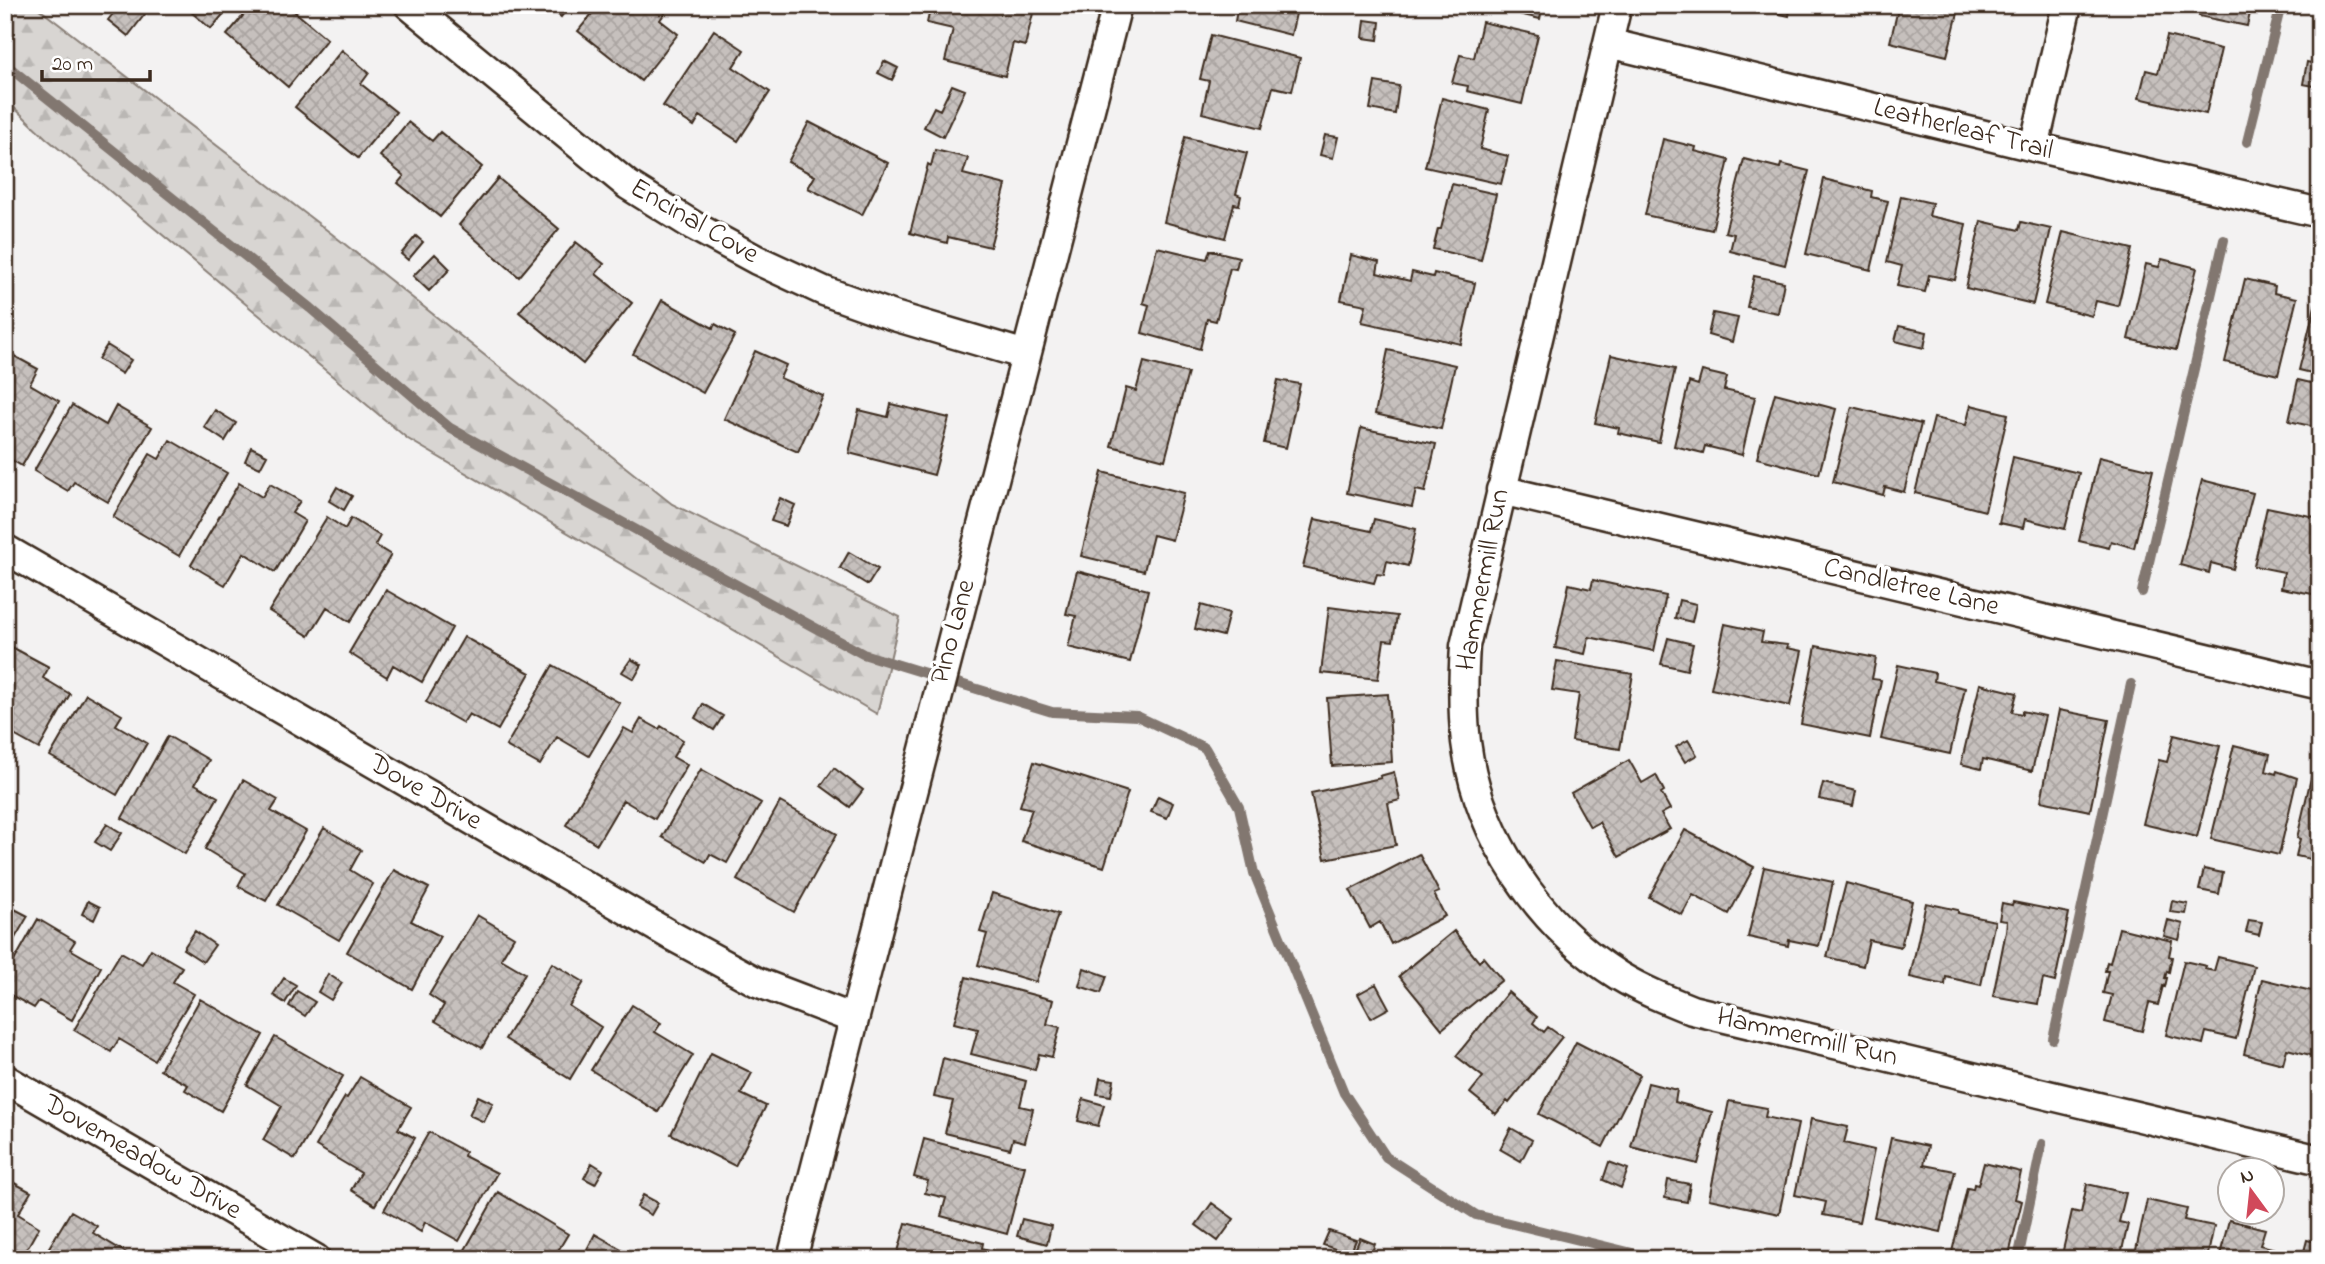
<svg xmlns="http://www.w3.org/2000/svg" width="2325" height="1264" viewBox="0 0 2325 1264" font-family="'Indie Flower',sans-serif">
<style>
.forest{fill:url(#forest-firs);stroke:#8a8078;stroke-width:2}
.lines{fill:none;stroke-linecap:round;stroke-linejoin:round}
.stream{stroke:#827770;stroke-width:10}
.building{fill:url(#building-cross-hatch);stroke:#3b2a1e;stroke-width:2}
.minor-casing{stroke:#3b2a1e;stroke-width:33}
.minor{stroke:#fff;stroke-width:28}
.labels{text-anchor:middle;dominant-baseline:central;stroke-width:7;stroke-linejoin:round;paint-order:stroke}
.street-label{font-size:28px;fill:#3b2a1e;stroke:#fff}
</style>
<defs>
<pattern id="forest-firs" width="22" height="20" patternUnits="userSpaceOnUse" patternTransform="scale(1.75)"><rect width="22" height="20" fill="#d8d5d2"/><path d="M5 1l3.5 6h-7zM16 11l3.5 6h-7z" fill="#bab7b4"/></pattern>
<pattern id="building-cross-hatch" width="8" height="8" patternUnits="userSpaceOnUse" patternTransform="scale(1.75)"><rect width="8" height="8" fill="#c6c0bd"/><path d="M0 0l8 8M0 8l8-8" fill="none" stroke="#aba5a2"/></pattern>
</defs>
<rect width="100%" height="100%" fill="#f3f2f2"/>
<filter id="ink" filterUnits="userSpaceOnUse"><feTurbulence type="fractalNoise" baseFrequency=".0143" numOctaves="2"/><feDisplacementMap in="SourceGraphic" scale="14" xChannelSelector="R" yChannelSelector="G"/><feConvolveMatrix kernelMatrix="1 2 1 2 8 2 1 2 1" color-interpolation-filters="sRGB"/></filter>
<g filter="url(#ink)">
<!-- forest -->
<path class="forest" d="M5 5H34L332 234 672 504 900 617 877 714 408 439 46 138 5 99Z"/>
<g class="lines">
<!-- stream -->
<path class="stream" d="M5 64 310 308 450 428 863 654 1052 712 1137 716 1205 748 1239 807 1254 873 1344 1093 1386 1157 1476 1215 1657 1259
M2247 142 2281 5
M2142 592 2224 240
M2053 1039 2131 684
M2018 1259 2042 1144"/>
</g>
<!-- building -->
<path class="building" d="M120 5H134L145 14 128 36 108 20Z
M183 5H231L211 29Z
M252 5H287L327 39 288 87 227 35Z
M546 5H570L561 17Z
M599 5H667L669 7 660 20 678 34 641 81 578 31Z
M931 5H1035L1025 46 1013 43 1005 76 945 61 953 29 927 23Z
M1238 5H1298L1291 35 1235 21Z
M1481 5H1543L1540 19Z
M1743 5H1791L1789 16Z
M1899 5H1960L1947 56 1890 42Z
M2201 5H2252L2247 26 2199 16Z
M1365 20 1380 22 1378 40 1363 38Z
M1482 22 1538 35 1522 104 1467 91 1468 86 1452 83 1460 55 1474 58Z
M714 30 744 50 733 67 770 92 738 141 700 116 694 126 663 106Z
M1211 35 1300 58 1292 91 1273 87 1262 128 1202 113 1209 81 1200 79Z
M2167 36 2221 49 2206 114 2139 98 2146 70 2158 73Z
M342 50 369 73 361 84 396 112 358 158 295 107Z
M884 61 898 68 892 80 878 73Z
M2307 62 2320 65V87L2303 84Z
M1375 82 1399 86 1395 114 1370 109Z
M952 85 965 90 943 137 924 127 934 107 940 110Z
M1442 98 1489 110 1480 149 1508 156 1501 184 1425 167Z
M408 122 432 141 440 132 482 167 440 217 398 183 404 176 380 156Z
M809 122 888 163 862 215 808 188 815 176 788 162Z
M1325 135 1338 137 1333 158 1320 155Z
M1185 137 1247 153 1236 194 1241 196 1239 205 1234 204 1225 238 1164 222Z
M1663 139 1696 147 1695 151 1729 160 1712 230 1645 215Z
M935 150 968 158 963 174 1006 185 990 247 948 237 947 243 910 233 928 164 931 166Z
M1744 159 1780 168 1781 164 1809 171 1785 265 1730 251 1734 234 1725 232Z
M498 178 559 229 519 277 459 225Z
M1824 179 1872 191 1871 197 1888 201 1871 270 1806 254Z
M1452 184 1496 194 1481 260 1433 249 1438 229H1441Z
M1901 196 1932 203 1929 216 1966 224 1955 280 1929 275 1925 292 1897 286 1902 266 1887 262Z
M1981 221 2019 230 2021 222 2051 229 2033 304 1966 288Z
M2063 232 2132 249 2118 306 2096 301 2092 316 2045 304Z
M416 236 423 242 408 260 401 254Z
M576 242 604 264 596 274 632 303 583 364 519 312Z
M1157 247 1207 259 1210 250 1239 257 1236 269 1230 268 1216 321 1207 319 1200 349 1142 333 1149 305 1143 303Z
M435 254 450 269 429 291 413 276Z
M1351 255 1379 262 1377 273 1410 281 1412 272 1433 277 1434 273 1475 283 1461 344 1362 322 1366 305 1341 300Z
M2162 259 2197 268 2176 350 2128 339 2146 264 2159 267Z
M1754 276 1784 282 1778 313 1747 307Z
M2245 279 2275 286 2274 293 2297 298 2278 375 2225 362Z
M2318 294H2320V375L2299 370Z
M662 300 713 328 715 324 735 335 703 393 633 354Z
M1713 313 1738 318 1732 342 1708 335Z
M1899 326 1927 332 1924 348 1895 341Z
M107 345 131 360 122 374 98 359Z
M1388 350 1455 365 1441 429 1375 414Z
M5 351 38 369 30 384 59 401 22 466 5 456Z
M755 351 786 365 780 378 823 396 798 452 724 419Z
M1611 355 1675 369 1659 442 1618 433 1619 428 1595 423Z
M1144 362 1188 373 1165 460 1111 446 1126 388 1136 391Z
M1702 371 1727 377 1724 390 1755 397 1742 455 1705 446 1703 453 1674 446 1689 382 1698 385Z
M1278 380 1300 384 1286 448 1264 443Z
M2298 380 2320 385 2319 428 2289 421Z
M1775 393 1836 409 1819 474 1757 458Z
M891 404 949 418 934 475 849 453 859 410 888 417Z
M72 405 106 425 116 406 152 427 108 502 74 482 68 491 34 471Z
M1971 405 2008 414 1985 511 1915 493 1934 418 1966 425Z
M1852 407 1921 424 1904 492 1885 487 1883 495 1833 482Z
M215 410 236 423 225 441 204 427Z
M1361 428 1436 444 1425 492 1416 490 1412 507 1347 493Z
M170 440 227 473 179 556 113 517 150 454 159 459Z
M251 447 267 455 260 468 245 461Z
M2013 457 2079 473 2065 529 2025 519 2023 528 1999 523Z
M2099 457 2153 470 2134 548 2111 541 2109 548 2079 541Z
M1102 472 1184 493 1172 540 1153 535 1144 571 1081 556Z
M2202 480 2253 493 2233 569 2211 563 2209 573 2180 565Z
M239 483 262 497 270 484 300 501 292 513 305 521 275 572 244 553 225 585 191 565Z
M337 487 352 496 344 510 329 501Z
M780 498 795 505 786 526 771 521Z
M2267 507 2320 518 2318 595 2281 588 2284 572 2254 566Z
M327 517 345 529 351 518 380 536 375 545 391 555 350 622 327 607 309 636 269 611Z
M1315 519 1371 531 1374 519 1416 529 1408 566 1387 561 1384 575 1377 574 1374 583 1303 567Z
M849 552 878 569 868 585 840 568Z
M1077 571 1148 590 1130 662 1068 647 1076 616 1066 614Z
M1593 580 1666 596 1654 651 1589 637 1585 654 1555 648 1569 584 1591 589Z
M386 590 452 628 422 682 393 665 387 677 349 653Z
M1679 600 1696 604 1692 622 1675 618Z
M1201 605 1229 613 1223 636 1195 629Z
M1329 607 1397 616 1393 641 1384 640 1378 679 1321 673Z
M1725 624 1763 632 1761 642 1788 645 1787 648 1802 651 1790 706 1711 689Z
M464 637 530 673 498 730 469 714 463 723 426 702Z
M1668 638 1693 644 1687 670 1661 664Z
M10 646 49 667 43 678 70 694 39 749 5 730V654Z
M1816 646 1876 658 1872 679 1881 680 1870 738 1801 724Z
M631 659 642 665 634 679 622 672Z
M1557 661 1633 674 1620 749 1572 741 1579 694 1552 690Z
M553 665 620 703 589 756 557 737 540 765 506 746Z
M1898 665 1935 673 1934 681 1965 688 1950 754 1881 739Z
M1980 684 2017 693 2012 712 2022 714V711L2045 716 2032 771 1983 759 1981 769 1961 764Z
M86 694 122 715 116 725 147 743 117 795 50 756Z
M1388 694 1392 762 1332 766 1327 698Z
M703 704 723 716 714 730 695 718Z
M2059 710 2109 720 2090 811 2041 801Z
M641 719 659 729 661 726 683 740 673 757 687 765 655 819 623 800 597 844 566 825 624 728 633 733Z
M2174 735 2220 746 2197 837 2143 824 2159 760 2167 762Z
M168 736 209 760 195 784 218 797 185 854 122 818Z
M1688 740 1697 755 1685 762 1676 747Z
M2234 745 2270 754 2266 771 2276 774 2277 771 2297 778 2279 855 2211 839Z
M1629 760 1642 783 1656 775 1664 791 1661 793 1670 809 1661 814 1670 829 1619 857 1599 822 1590 827 1571 793Z
M1034 762 1128 792 1104 867 1021 841 1032 809 1020 806Z
M2314 765 2320 766V861L2296 856 2300 839 2297 838Z
M834 768 863 790 850 807 821 786Z
M701 769 761 803 727 863 710 854 706 862 662 837Z
M1394 772 1400 800 1388 803 1396 845 1325 859 1311 793 1381 778 1380 776Z
M243 780 278 800 271 811 306 831 266 901 238 886 245 873 205 849Z
M1823 783 1856 791 1853 806 1819 799Z
M1158 796 1173 803 1167 818 1151 812Z
M780 802 837 834 794 912 737 880Z
M107 824 122 833 110 851 95 842Z
M324 828 361 850 350 870 373 884 339 940 278 905Z
M1685 830 1754 867 1729 914 1693 895 1682 915 1649 897Z
M1419 854 1439 892 1434 894 1445 916 1391 944 1380 922 1370 928 1350 890Z
M1764 867 1833 882 1819 946 1789 940 1788 946 1748 937Z
M2204 869 2223 873 2219 894 2199 890Z
M394 870 429 888 411 921 440 936 412 989 347 952Z
M1846 883 1912 901 1901 947 1869 940 1863 966 1827 957Z
M992 893 1058 914 1036 982 978 965 987 934 980 932Z
M88 901 100 907 94 920 82 914Z
M2172 901 2188 904 2186 914 2170 912Z
M2013 902 2069 913 2055 982 2043 979 2038 1004 1993 996 2006 931 2007 921 1999 920 2002 903 2012 905Z
M1926 903 1958 910V913L1995 921 1981 985 1946 977 1945 985 1910 977Z
M5 904 28 916 5 955Z
M477 915 514 937 501 959 525 973 482 1048 435 1021 444 1005 429 995Z
M38 919 75 941 70 949 101 967 72 1020 39 1001 34 1008 5 992V977Z
M2168 920 2183 924 2179 940 2164 936Z
M2249 920 2262 922 2259 935 2246 932Z
M2119 928 2172 941 2169 956 2172 957 2169 972 2167 971 2165 978H2167L2165 987 2163 986 2158 1005 2149 1003 2142 1031 2105 1022 2112 995 2103 993 2108 971H2105L2107 962 2110 963Z
M195 931 215 945 203 962 183 949Z
M1454 931 1479 962 1483 957 1502 980 1442 1029 1399 976Z
M151 949 182 967 173 982 194 994 154 1060 119 1039 111 1052 74 1030 121 952 142 964Z
M2218 957 2254 966 2236 1039 2206 1032 2203 1044 2166 1035 2184 961 2206 966 2205 969 2214 971Z
M552 963 584 982 569 1006 601 1027 570 1079 505 1039Z
M1084 968 1107 976 1101 993 1079 986Z
M328 974 342 983 331 1000 318 992Z
M966 977 1053 1000 1047 1024 1060 1027 1052 1057 1039 1054 1035 1070 971 1054 978 1029 954 1023Z
M284 978 296 985 285 1003 273 995Z
M2262 979 2320 993 2318 1057 2287 1049 2283 1064 2244 1054Z
M1376 984 1389 1008 1371 1018 1358 994Z
M297 991 315 1002 305 1016 289 1006Z
M1508 992 1537 1017 1533 1023 1544 1032 1548 1027 1562 1037 1509 1103 1507 1101 1496 1114 1470 1093 1483 1077 1456 1056Z
M200 999 263 1035 221 1111 185 1090 188 1085 160 1070Z
M632 1005 661 1023 655 1032 693 1055 658 1112 591 1070Z
M275 1037 343 1076 295 1159 263 1140 282 1106 247 1085Z
M1576 1042 1640 1075 1603 1147 1539 1114Z
M711 1053 752 1073 741 1094 766 1106 735 1166 671 1134Z
M943 1058 1026 1081 1020 1106 1033 1109 1025 1142 1013 1139 1010 1149 945 1133 953 1101 934 1097Z
M360 1077 411 1107 398 1129 415 1138 375 1205 351 1190 361 1173 316 1146 345 1097 347 1098Z
M1100 1078 1114 1080 1111 1096 1097 1094Z
M1648 1083 1677 1090 1675 1102 1712 1112 1698 1164 1631 1147Z
M478 1096 493 1103 484 1122 469 1115Z
M1083 1099 1104 1105 1098 1126 1078 1121Z
M1729 1101 1767 1108 1765 1117 1798 1124 1779 1214 1709 1199Z
M1811 1119 1848 1127 1844 1143 1874 1150 1859 1222 1823 1215 1826 1202 1795 1195Z
M1511 1128 1532 1140 1521 1161 1500 1149Z
M429 1132 465 1152 464 1156 497 1173 459 1241 425 1222 421 1232 384 1210Z
M1891 1138 1928 1146 1924 1165 1955 1171 1941 1232 1874 1217Z
M924 1139 1025 1166 1007 1234 941 1216 946 1198 925 1193 928 1181 914 1177Z
M1609 1162 1628 1169 1621 1188 1603 1180Z
M592 1163 603 1170 595 1184 584 1178Z
M1984 1163 2021 1172 2015 1199 2022 1201 2008 1259H1980L1952 1252 1967 1188 1973 1189 1974 1184 1978 1185Z
M5 1178 31 1192 18 1214 39 1227 21 1259H5Z
M1668 1180 1690 1184 1687 1202 1665 1198Z
M2087 1184 2126 1193 2119 1222 2128 1224 2120 1259H2061L2072 1211 2081 1213Z
M498 1192 568 1234 553 1259H467L462 1255Z
M643 1195 658 1203 651 1215 637 1207Z
M2147 1200 2187 1209 2184 1220 2214 1226 2207 1259H2134Z
M1212 1203 1234 1219 1218 1241 1196 1225Z
M71 1211 97 1226 93 1233 128 1254 126 1259H42Z
M1022 1219 1051 1226 1047 1244 1017 1236Z
M2229 1220 2265 1229 2260 1245 2295 1254 2293 1259H2219Z
M906 1223 983 1243 982 1248 1022 1259H896Z
M1329 1231 1356 1240 1350 1254 1323 1245Z
M595 1234 639 1259H582Z
M1360 1238 1375 1244 1370 1257 1355 1250Z
M2307 1240 2320 1243V1259H2302Z"/>
<g class="lines">
<defs>
<path id="minor" d="M409 5 628 185 694 226 757 260 824 291 894 316 1026 355
M1617 5 1465 646C1463 678 1462 709 1466 742 1478 836 1539 926 1619 976 1642 990 1667 1000 1692 1010L2320 1160
M1608 43 2034 147 2320 213
M2034 147 2067 5
M1501 490 2320 685
M5 549 672 936 757 982 854 1019
M5 1079 316 1259
M792 1259 1117 5"/>
</defs>
<!-- minor casing -->
<use href="#minor" class="minor-casing"/>
<!-- minor -->
<use href="#minor" class="minor"/>
</g>
</g>
<g class="labels">
<!-- street labels -->
<g class="street-label">
<text transform="translate(1963 130) rotate(14)">Leatherleaf Trail</text>
<text transform="translate(694 222) rotate(30)">Encinal Cove</text>
<text transform="translate(1484 580) rotate(-79)">Hammermill Run</text>
<text transform="translate(1911 588) rotate(13)">Candletree Lane</text>
<text transform="translate(954 632) rotate(-75)">Pino Lane</text>
<text transform="translate(425 793) rotate(30)">Dove Drive</text>
<text transform="translate(1807 1038) rotate(13)">Hammermill Run</text>
<text transform="translate(142 1158) rotate(30)">Dovemeadow Drive</text>
</g>
</g>
<!-- margin -->
<rect width="2325" height="1264" fill="none" stroke="#fff" stroke-width="28"/>
<rect x="14" y="14" width="2297" height="1236" fill="none" stroke="#3b2a1e" stroke-width="2.5" filter="url(#ink)"/>
<!-- north arrow -->
<g transform="translate(2251 1191) rotate(345)"><circle r="33" fill="#ffffff" stroke="#b1aaa5" stroke-width="2"/>
<path d="M0-5L12 26L0 18L-12 26Z" fill="#d1495b"/>
<text y="-10" font-size="19" font-weight="bold" text-anchor="middle" fill="#3b2a1e">N</text>
</g>
<!-- scale -->
<path d="M42 70v10h108v-10" fill="none" stroke="#3b2a1e" stroke-width="3.5"/>
<text x="52" y="70" font-size="21" fill="#3b2a1e" stroke="#ffffff" stroke-width="5" paint-order="stroke">20 m</text>
</svg>
